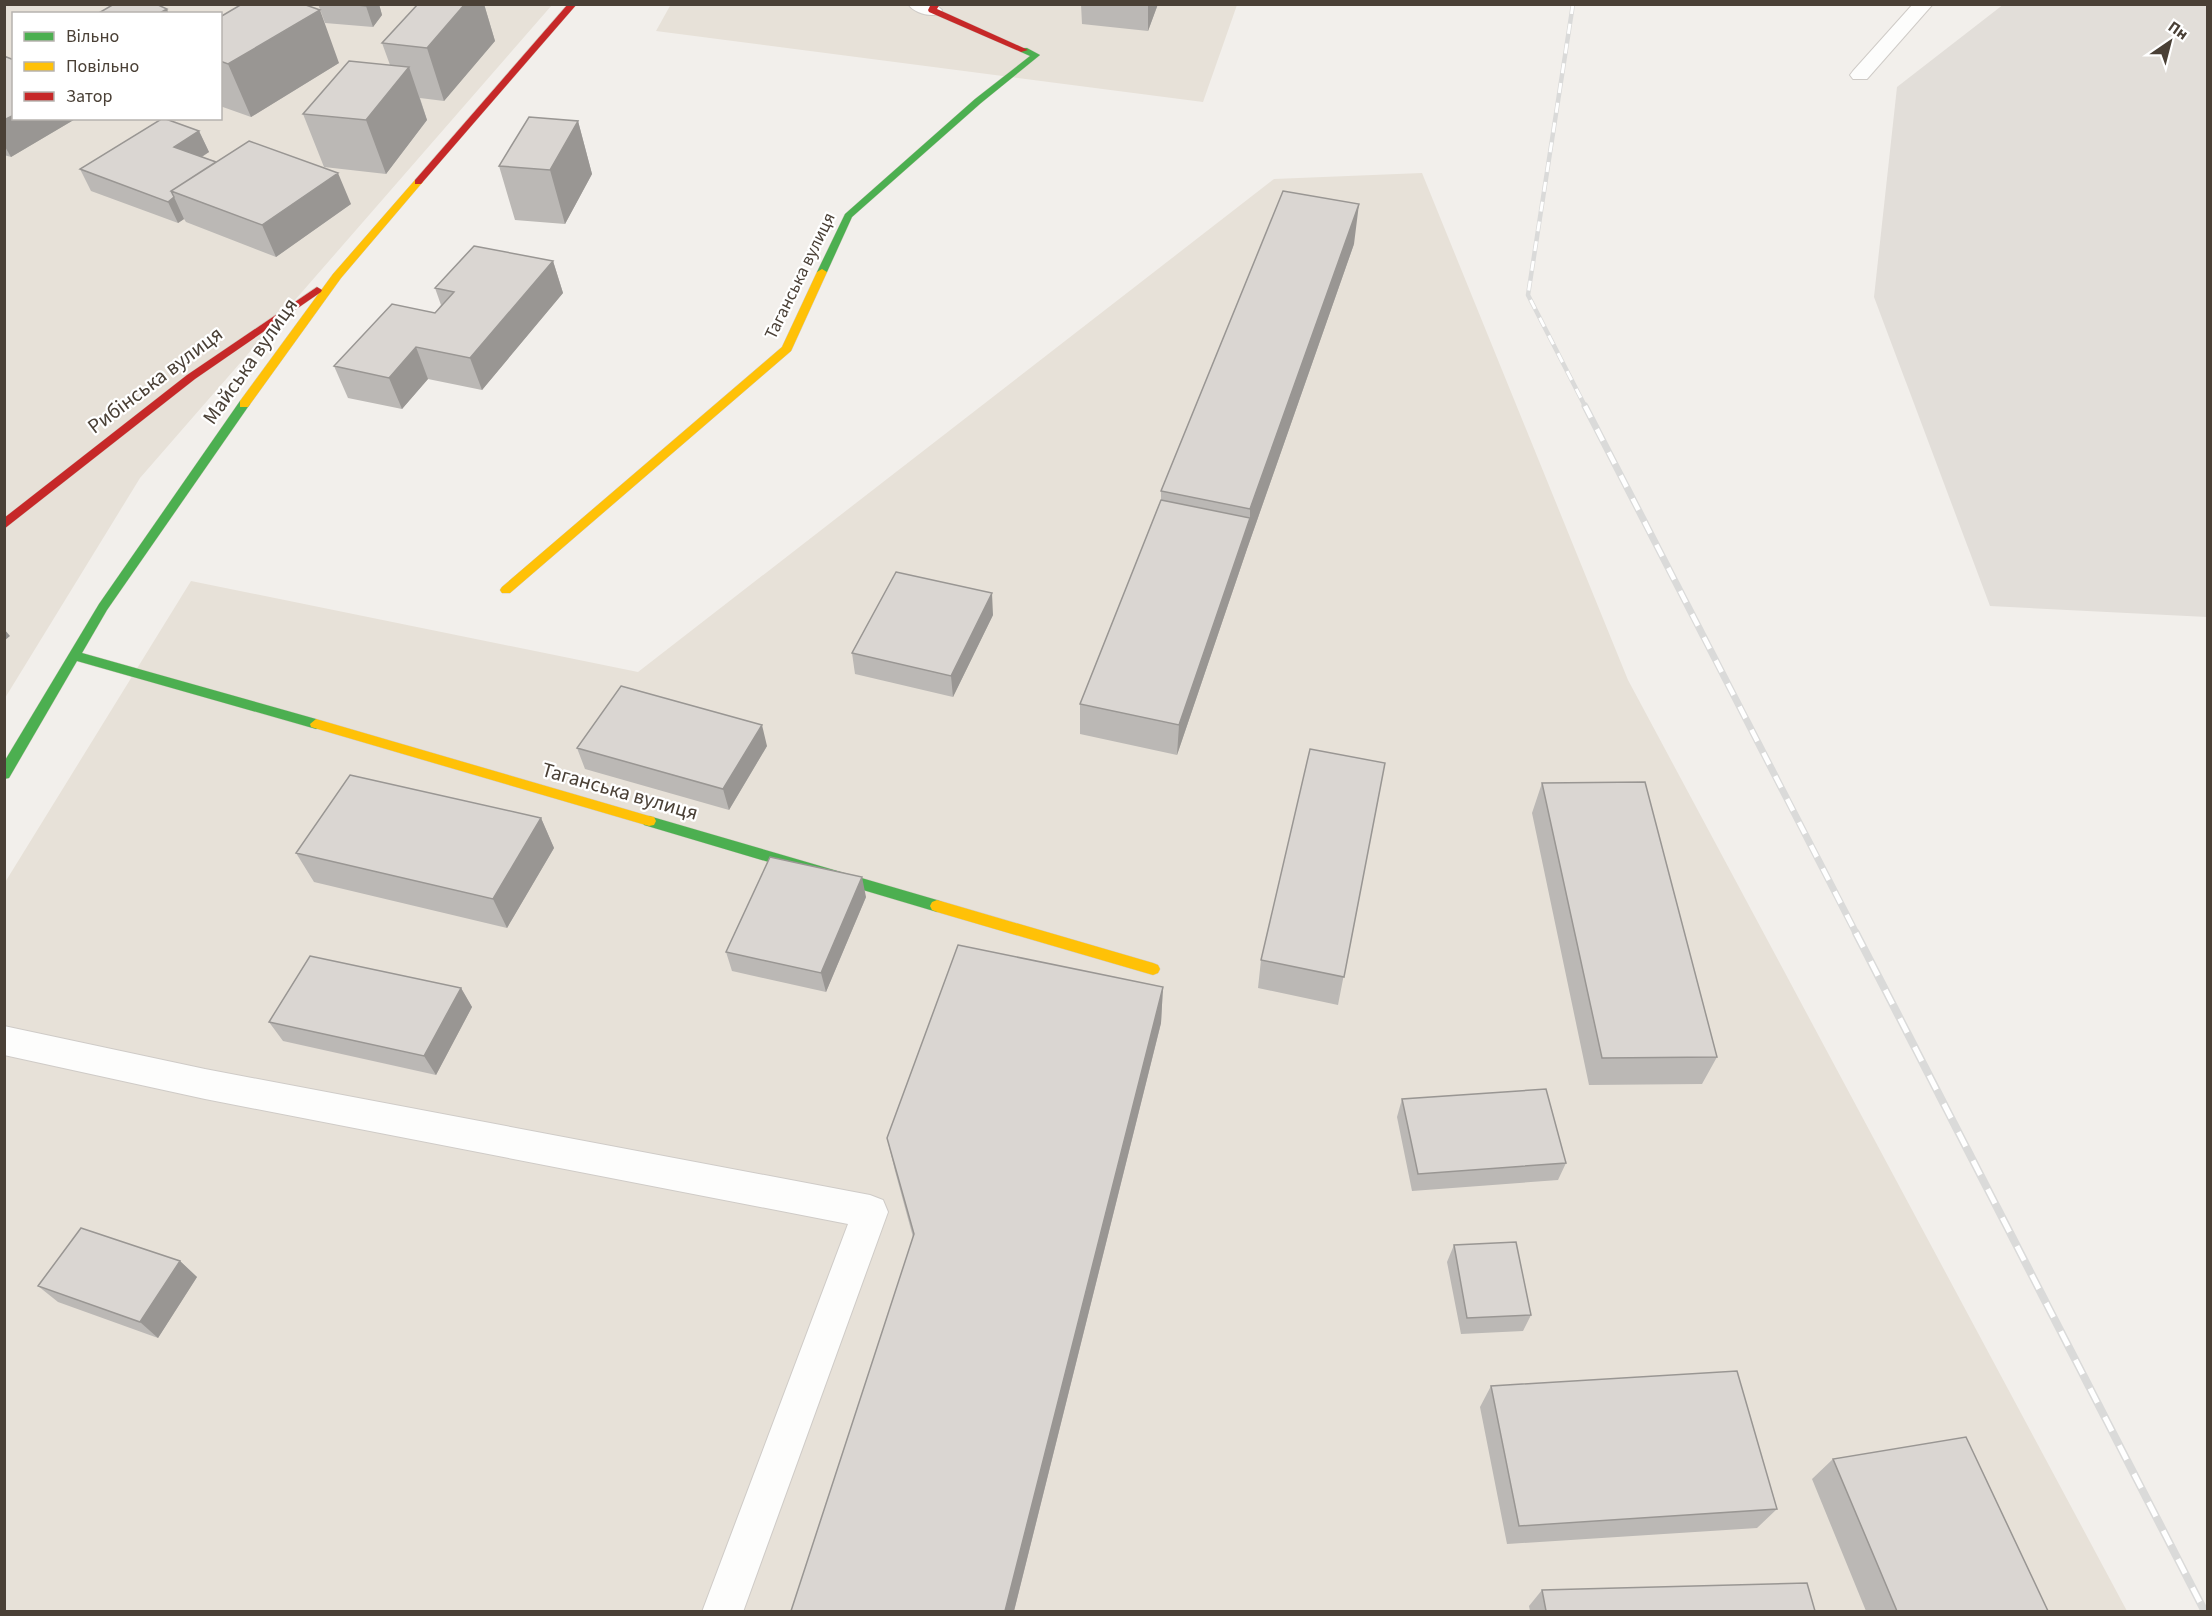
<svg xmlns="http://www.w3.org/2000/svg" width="2212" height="1616" viewBox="0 0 2212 1616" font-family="'Source Sans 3',sans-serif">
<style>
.residential{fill:#e7e1d8;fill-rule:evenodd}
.industrial{fill:#e2ded9}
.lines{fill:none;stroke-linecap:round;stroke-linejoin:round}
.lane-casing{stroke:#cfcbc7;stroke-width:2}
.fast-casing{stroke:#d3cdc3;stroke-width:1}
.slow-casing{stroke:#d3cdc3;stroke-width:1}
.jam-casing{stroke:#d3cdc3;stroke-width:1}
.lane{fill:#fdfdfc;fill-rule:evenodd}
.fast{fill:#4caf50;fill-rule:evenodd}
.slow{fill:#ffc107;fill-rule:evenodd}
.jam{fill:#c62828;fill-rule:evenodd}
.rail-far2-casing{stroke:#dadad9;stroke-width:4.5}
.rail-far1-casing{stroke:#dadad9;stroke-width:7}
.rail-casing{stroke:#dadad9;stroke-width:8}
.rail-far2{stroke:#fff;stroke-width:3;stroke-dasharray:10;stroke-linecap:butt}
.rail-far1{stroke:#fff;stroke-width:4.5;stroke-dasharray:13;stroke-linecap:butt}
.rail{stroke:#fff;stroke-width:5;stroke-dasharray:16;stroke-linecap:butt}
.wall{fill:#bbb8b5}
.shaded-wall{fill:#999693}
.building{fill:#dad6d2;stroke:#999693;stroke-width:1.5}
.labels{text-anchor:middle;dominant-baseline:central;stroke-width:4.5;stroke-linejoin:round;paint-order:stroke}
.far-street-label{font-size:18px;fill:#4a4036;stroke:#fff}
.street-label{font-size:21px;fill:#4a4036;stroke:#fff}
</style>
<rect width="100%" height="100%" fill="#f2efeb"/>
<!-- residential -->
<path class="residential" d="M671 4 1237 5 1203 102 656 31Z
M5 5H552L140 478 5 698ZM14 14H220V118H14Z
M1422 173 1628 680 2127 1611H5L4 884 191 581 638 672 1274 179Z"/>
<!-- industrial -->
<path class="industrial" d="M2004 4 2207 5V617L1990 606 1874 297 1897 87Z"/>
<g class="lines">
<defs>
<path id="lane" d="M908 4H935L942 10 939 14C929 17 914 13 908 4Z
M1913 4H1933L1867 79H1853L1850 75 1853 71Z
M4 1026 205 1069 870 1195 883 1200 888 1212 743 1612H702L848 1224 205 1099 4 1055Z"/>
<path id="fast" d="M1021 48H1027L1040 55 981 103 852 217 827 272 822 275 818 274 817 272 845 214 975 99 1030 56 1021 52Z
M244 400 250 404 107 610 82 653 316 719 322 724 321 727 316 729 77 661 9 778 4 779V762L99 604 240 401Z
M649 816 937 900 942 902 944 906 942 910 937 912 644 825 642 821 644 817Z"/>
<path id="slow" d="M418 179 423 182 421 184 341 278 248 407H240V401L333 274 415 180Z
M822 269 827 272 791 351 510 593H502L500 590 502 587 782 347 817 272Z
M316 719 649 816 654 817 656 821 654 825 649 826 311 727 310 724Z
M937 900 1153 963 1158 965 1160 969 1158 973 1153 975 937 912 932 910 930 906 932 902Z"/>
<path id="jam" d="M568 4H577L421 184H415V180Z
M931 4H940L937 9 1028 50 1021 52 929 12 928 10Z
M317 287 322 290 321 292 195 379 4 529V518L187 375Z"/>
</defs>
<!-- lane casing -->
<use href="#lane" class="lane-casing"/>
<!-- fast casing -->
<use href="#fast" class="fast-casing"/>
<!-- slow casing -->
<use href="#slow" class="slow-casing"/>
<!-- jam casing -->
<use href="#jam" class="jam-casing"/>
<!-- lane -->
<use href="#lane" class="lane"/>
<!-- fast -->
<use href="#fast" class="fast"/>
<!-- slow -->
<use href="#slow" class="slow"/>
<!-- jam -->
<use href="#jam" class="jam"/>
<defs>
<path id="rail-far2" d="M1573 4 1528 295 1586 408"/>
<path id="rail-far1" d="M1585 406 1857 935"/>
<path id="rail" d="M1856 933 2205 1612"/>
</defs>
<!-- rail-far2 casing -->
<use href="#rail-far2" class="rail-far2-casing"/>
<!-- rail-far1 casing -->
<use href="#rail-far1" class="rail-far1-casing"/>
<!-- rail casing -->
<use href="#rail" class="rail-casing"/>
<!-- rail-far2 -->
<use href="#rail-far2" class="rail-far2"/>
<!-- rail-far1 -->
<use href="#rail-far1" class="rail-far1"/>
<!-- rail -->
<use href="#rail" class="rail"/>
</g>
<!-- wall -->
<path class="wall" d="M318 4H379L382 15 373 27 325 23Z
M418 4H484L495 41 444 101 420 98 427 120 386 174 324 167 303 114 390 65 382 43Z
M1081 4H1158L1148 31 1082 24Z
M220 17 339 63 251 117 220 106Z
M4 56 14 118H77L11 157 4 155Z
M578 121 592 174 565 224 515 220 499 166Z
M199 131 209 152 202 157 351 204 276 257 186 222 184 219 178 223 91 191 80 169Z
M1354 244 1247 549 1177 755 1080 734V704L1161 500V491Z
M553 261 563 293 482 390 428 379 402 409 348 398 334 366 435 313 441 305 435 288Z
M993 615 953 697 855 674 852 653Z
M767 746 729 810 585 769 577 748Z
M1385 763 1338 1005 1258 988 1261 960Z
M1542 783 1717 1057 1702 1084 1589 1085 1532 813Z
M541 818 554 848 507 928 314 882 296 853Z
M866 897 826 992 732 971 726 952Z
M1163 987 1161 1023 1014 1611H791L913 1237 895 1171 887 1138Z
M461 988 472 1007 436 1075 283 1041 269 1022Z
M1402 1099 1566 1163 1558 1180 1412 1191 1397 1117Z
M1454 1245 1531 1315 1523 1331 1461 1334 1447 1262Z
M180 1261 197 1277 158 1338 58 1302 38 1286Z
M1491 1386 1777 1509 1757 1528 1507 1544 1480 1407Z
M1833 1459 2048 1611H1866L1812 1479Z
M1542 1590 1815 1611H1530L1529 1606Z"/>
<!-- shaded-wall -->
<path class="shaded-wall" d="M364 4H379L382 15 373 27 366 6Z
M465 4H484L495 41 444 101 427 48Z
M1148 4H1158L1148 31Z
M167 9 169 14H158Z
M320 10 339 63 251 117 228 64Z
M409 67 427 120 386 174 366 120Z
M14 115V118H77L11 157 4 145V120Z
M578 121 592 174 565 224 550 170Z
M199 131 209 152 184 168 174 147Z
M338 173 351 204 276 257 262 225Z
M174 197 184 219 178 223 168 202Z
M1359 204 1354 244 1247 549 1177 755 1179 725 1250 518V509Z
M553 261 563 293 482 390 470 358Z
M416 347 428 379 402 409 389 378Z
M992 593 993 615 953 697 951 676Z
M4 629 10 636 4 641Z
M762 725 767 746 729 810 723 789Z
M541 818 554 848 507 928 493 899Z
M862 877 866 897 826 992 821 973Z
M1163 987 1161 1023 1014 1611H1005Z
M461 988 472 1007 436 1075 424 1056Z
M180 1261 197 1277 158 1338 140 1322Z"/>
<!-- building -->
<path class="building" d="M114 4H156L167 9 158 14H97Z
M242 4H303L320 10 228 64 220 61V17Z
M349 4H367L366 6Z
M418 4H465L427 48 382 43Z
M4 56 14 60V115L4 120Z
M349 61 409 67 366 120 303 114Z
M529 117 578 121 550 170 499 166Z
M163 118 199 131 174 147 216 162 171 191 174 197 168 202 80 169Z
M249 141 338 173 262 225 171 191Z
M1283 191 1359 204 1250 509 1161 491Z
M474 246 553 261 470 358 416 347 389 378 334 366 392 304 435 313 454 292 435 288Z
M1161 500 1250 518 1179 725 1080 704Z
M896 572 992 593 951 676 852 653Z
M621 686 762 725 723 789 577 748Z
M1310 749 1385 763 1344 977 1261 960Z
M350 775 541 818 493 899 296 853Z
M1645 782 1717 1057 1602 1058 1542 783Z
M770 857 862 877 821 973 726 952Z
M958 945 1163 987 1005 1611H791L914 1234 887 1138Z
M310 956 461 988 424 1056 269 1022Z
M1546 1089 1566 1163 1418 1174 1402 1099Z
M81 1228 180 1261 140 1322 38 1286Z
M1516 1242 1531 1315 1467 1318 1454 1245Z
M1737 1371 1777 1509 1519 1526 1491 1386Z
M1966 1437 2048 1611H1897L1833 1459Z
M1807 1583 1815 1611H1546L1542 1590Z"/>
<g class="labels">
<!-- far-street labels -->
<g class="far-street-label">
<text transform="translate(800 276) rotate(-64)">Таганська вулиця</text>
</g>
<!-- street labels -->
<g class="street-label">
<text transform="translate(250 361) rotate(-55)">Майська вулиця</text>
<text transform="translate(155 380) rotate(-37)">Рибінська вулиця</text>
<text transform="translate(620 791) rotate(16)">Таганська вулиця</text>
</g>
</g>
<!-- border -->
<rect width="2212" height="1616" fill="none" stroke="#4a4036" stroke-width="12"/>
<!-- legend -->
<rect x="12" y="12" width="210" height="108" fill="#ffffff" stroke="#b7b3af" stroke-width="1.5"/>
<rect x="24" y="32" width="30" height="9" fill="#4caf50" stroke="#b7b3af" stroke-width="1.5"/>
<text x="66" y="42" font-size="18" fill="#4a4036">Вільно</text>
<rect x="24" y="62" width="30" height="9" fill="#ffc107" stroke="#b7b3af" stroke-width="1.5"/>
<text x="66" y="72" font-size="18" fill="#4a4036">Повільно</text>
<rect x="24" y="92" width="30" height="9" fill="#c62828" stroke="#b7b3af" stroke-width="1.5"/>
<text x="66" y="102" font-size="18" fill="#4a4036">Затор</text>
<!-- north arrow -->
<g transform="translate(2170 42) rotate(35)" stroke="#ffffff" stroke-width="4.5" paint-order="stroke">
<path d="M0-4.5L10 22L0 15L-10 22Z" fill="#4a4036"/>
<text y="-9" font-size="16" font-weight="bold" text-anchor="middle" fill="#4a4036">Пн</text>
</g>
</svg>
